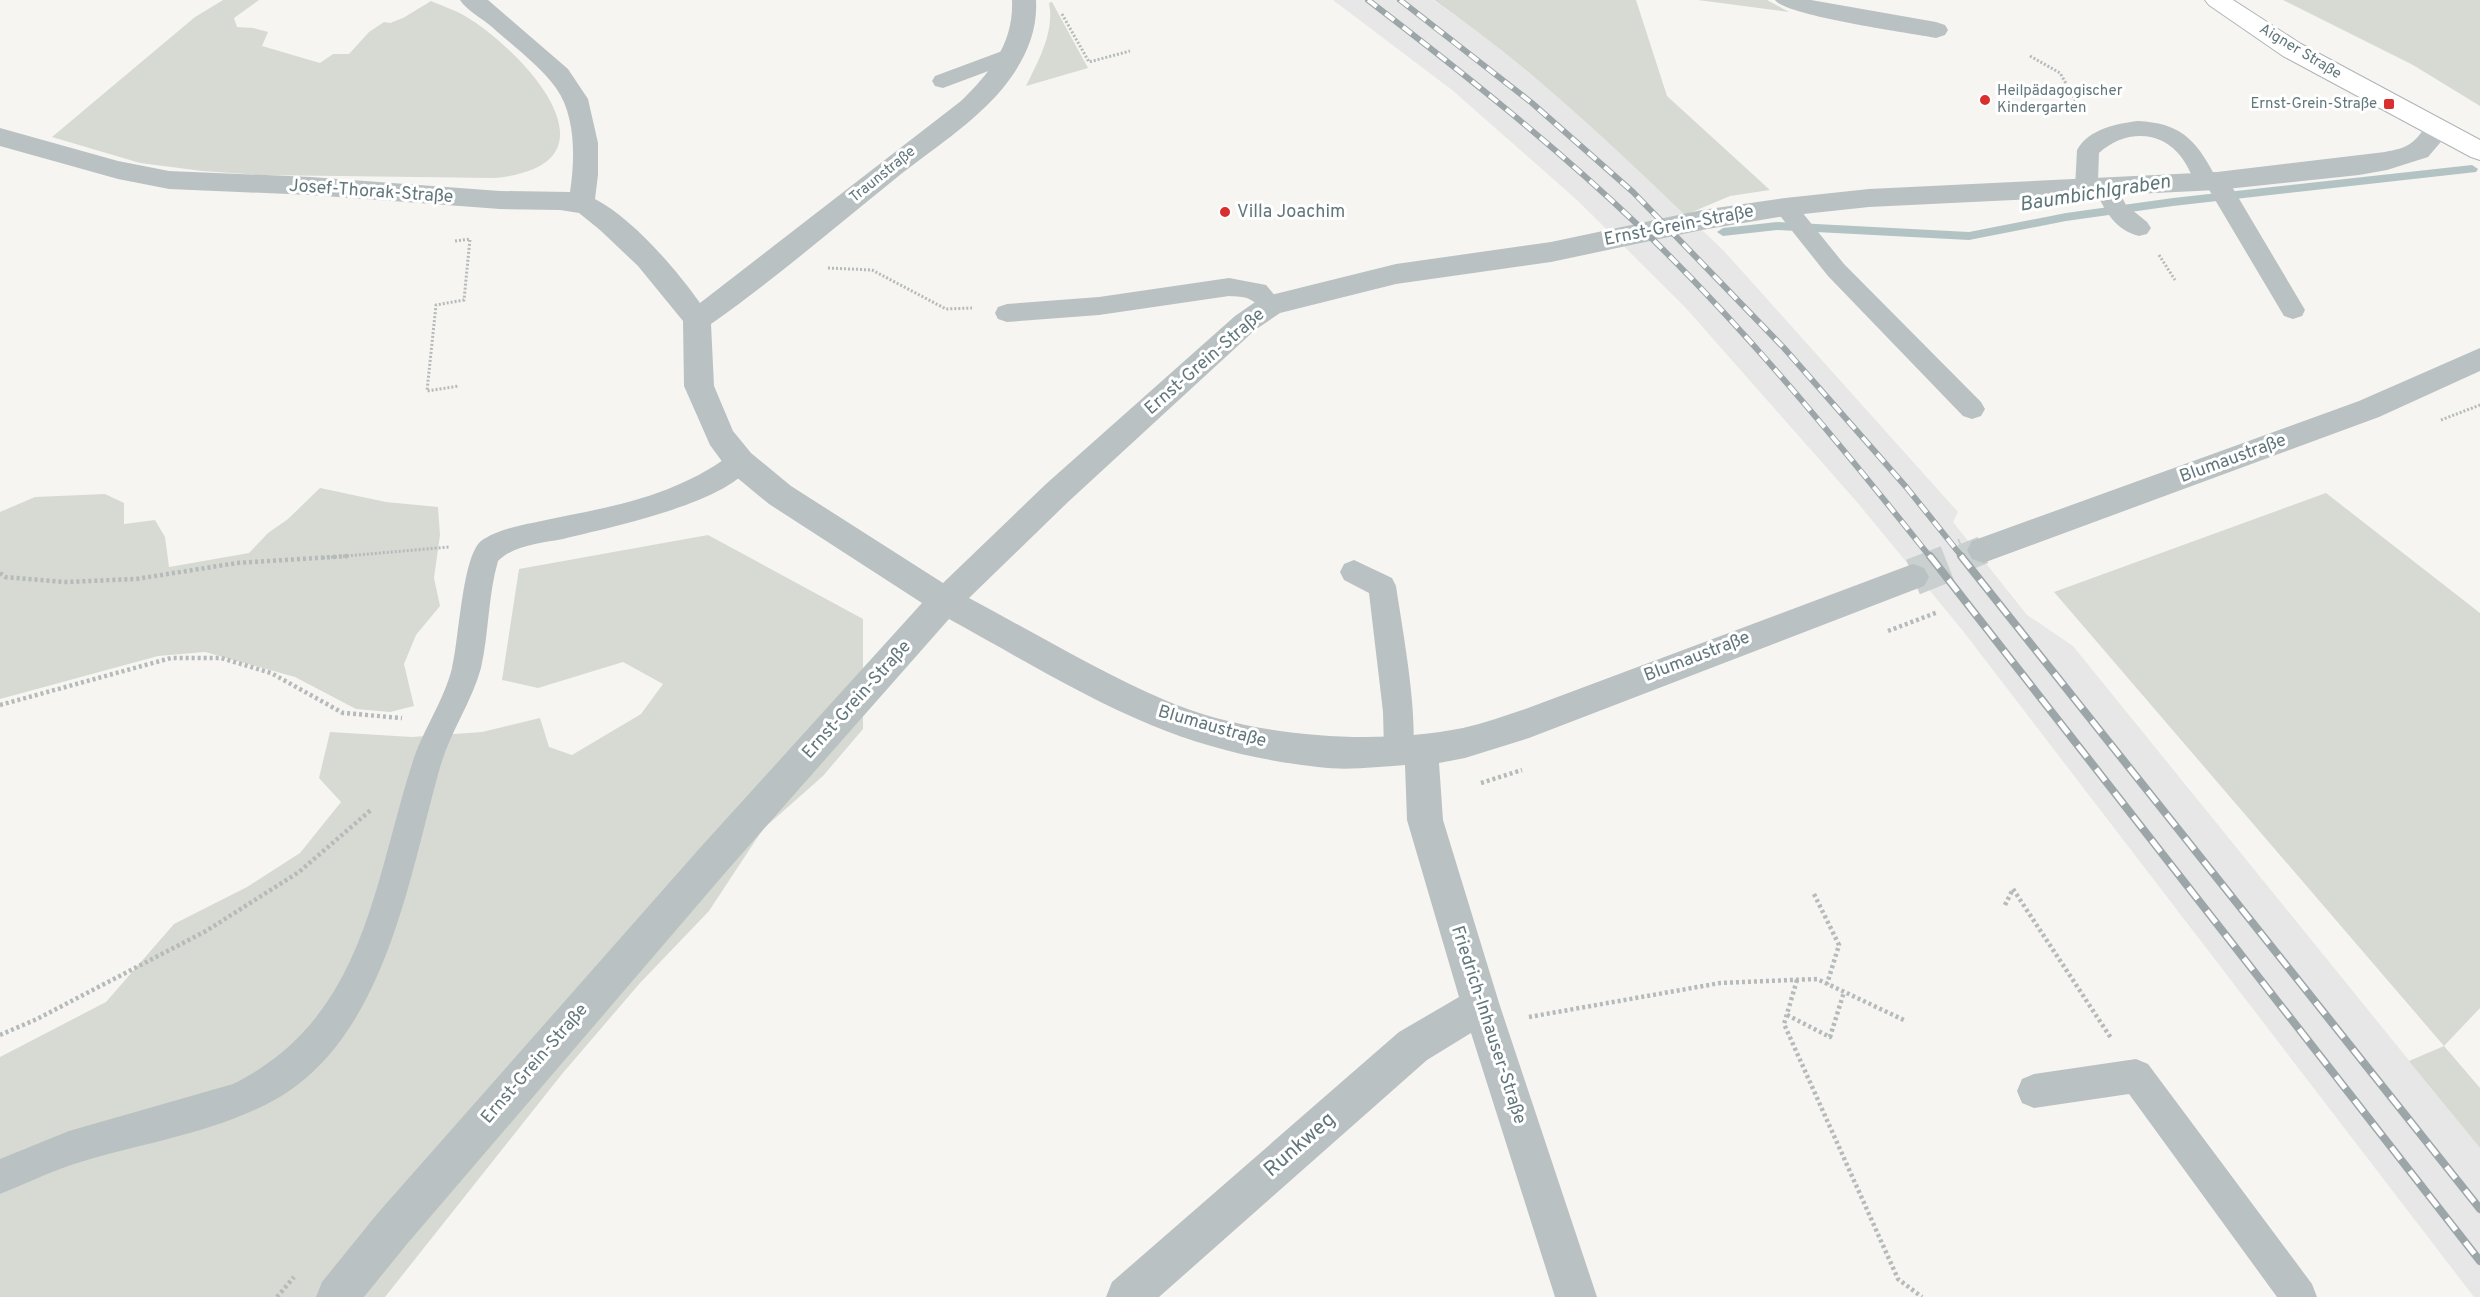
<svg xmlns="http://www.w3.org/2000/svg" width="2480" height="1297" viewBox="0 0 2480 1297" font-family="Overpass,sans-serif">
<style>
.built{fill:#e6e7e6}
.green{fill:#d7dad2}
.lines{fill:none;stroke-linecap:round;stroke-linejoin:round}
.stream{fill:#b3c3c4;fill-rule:evenodd}
.minor-tunnel-far1{stroke:#cacfcf;stroke-width:28;stroke-dasharray:28 14;stroke-linecap:butt}
.minor-tunnel{stroke:#cacfcf;stroke-width:37;stroke-dasharray:37 18;stroke-linecap:butt}
.secondary-casing{stroke:#adb5b7;stroke-width:2}
.path-far1{stroke:#b5babb;stroke-width:3;stroke-dasharray:2 2;stroke-linecap:butt}
.path{stroke:#b5babb;stroke-width:4.5;stroke-dasharray:3 3;stroke-linecap:butt}
.service{fill:#bac1c2;fill-rule:evenodd}
.minor{fill:#bac1c2;fill-rule:evenodd}
.secondary{fill:#fff;fill-rule:evenodd}
.rail-far1-casing{stroke:#9ca6a9;stroke-width:6}
.rail-casing{stroke:#9ca6a9;stroke-width:8}
.rail-far1{stroke:#fff;stroke-width:4;stroke-dasharray:11;stroke-linecap:butt}
.rail{stroke:#fff;stroke-width:5;stroke-dasharray:15;stroke-linecap:butt}
.poi-dot{fill:#d9302f;stroke:#fff;stroke-width:2}
.labels{text-anchor:middle;dominant-baseline:central;stroke-width:6;stroke-linejoin:round;paint-order:stroke}
.far-street-label{font-size:15px;fill:#62777c;stroke:#fff}
.far-poi-label{font-size:15px;fill:#62777c;stroke:#fff;text-anchor:start}
.street-label{font-size:18px;fill:#62777c;stroke:#fff}
.poi-label{font-size:18px;fill:#62777c;stroke:#fff;text-anchor:start}
.water-label{font-size:20px;font-style:italic;fill:#5d7678;stroke:#fff}
.near-street-label{font-size:21px;fill:#62777c;stroke:#fff}
</style>
<rect width="100%" height="100%" fill="#f6f5f2"/>
<!-- built -->
<path class="built" d="M1333 0H1433L1474 28 1584 118 1724 251 1958 512 1953 522 2027 615 2073 646 2480 1148V1297H2474L1963 631 1857 502 1684 306 1577 200 1452 90Z"/>
<!-- green -->
<path class="green" d="M223 0H259L234 18 237 27 253 28 268 32 262 46 320 63 333 54H349L369 32 384 22 390 23 403 18 431 1C442 6 455 10 465 16 524 51 629 165 495 178L259 175 202 171 140 163 52 137 195 17Z
M1434 0H1636L1667 96 1770 190 1730 196 1685 215C1605 138 1525 63 1434 0Z
M1698 0H1767L1789 12Z
M2283 0H2480V106L2413 65Z
M1052 2 1088 68 1026 86C1038 62 1055 31 1049 3Z
M320 488 386 502 438 507 440 535 434 578 440 606 416 635 404 664 414 706 390 712 356 709 295 677 205 652 158 656 0 699V512L35 497 105 494 124 503V524L155 520 165 537 169 567 249 553 268 533 288 519Z
M2326 493 2480 613V1008L2444 1046 2480 1088V1148L2409 1061 2444 1046 2054 592Z
M708 535 863 619V729L823 776 763 829 709 911 640 983 562 1074 385 1297H0V1057L106 1002 174 924 247 887 300 853 341 802 319 778 330 732 412 737 482 732 540 718 549 747 572 755 641 714 663 684 623 662 538 688 502 680 519 569Z"/>
<g class="lines">
<!-- stream -->
<path class="stream" d="M2472 165 2478 169 2476 172 2173 206 2066 221 1969 240 1777 230 1723 236 1717 232 1723 228 1777 222 1969 232 2066 213 2173 198Z"/>
<!-- minor-tunnel-far1 -->
<path class="minor-tunnel-far1" d="M1963 558 1983 550"/>
<!-- minor-tunnel -->
<path class="minor-tunnel" d="M1913 577 1966 556"/>
<defs>
<path id="secondary" d="M2205 0H2233L2301 44 2480 140V160L2471 157 2283 56 2209 5Z"/>
</defs>
<!-- secondary casing -->
<use href="#secondary" class="secondary-casing"/>
<!-- path-far1 -->
<path class="path-far1" d="M1062 14 1089 62 1130 51
M2030 56 2060 73 2081 110
M455 241 470 239 464 300 436 305 427 391 459 386
M2159 255 2175 280
M828 268 872 270 946 309 972 308
M2441 420 2480 405
M323 558 449 547"/>
<!-- path -->
<path class="path" d="M0 573 5 577 65 582 136 579 237 563 348 556
M1888 631 1938 612
M0 705 171 658H221L271 673 343 713 402 718
M1481 783 1522 770
M1814 894 1839 945 1827 984
M2005 905 2013 889 2111 1038
M1797 980 1784 1024 1898 1279 1922 1297
M1787 1015 1830 1037 1844 992
M1529 1017 1720 983 1817 979 1906 1021
M0 1035 37 1019 206 931 299 872 372 809
M277 1297 294 1277"/>
<!-- service -->
<path class="service" d="M1013 47 1021 49 1024 54 1021 59 943 88 935 86 932 81 935 76Z
M2138 121C2179 123 2195 138 2214 174L2225 175 2305 310 2302 316 2293 319 2284 316 2208 188 2198 187C2192 177 2188 166 2182 158 2161 129 2124 130 2099 153L2098 180 2105 178 2113 180 2126 205 2147 222 2151 228 2147 234 2139 236C2116 230 2105 212 2096 191L2086 196 2078 194 2075 188 2077 150C2089 129 2115 124 2138 121Z
M1785 199 1793 201 1844 264 1981 402 1985 409 1981 416 1972 419 1963 416 1828 276 1773 207 1777 201Z
M1229 278 1266 285 1283 305 1280 311C1259 318 1263 305 1249 299 1244 296 1235 297 1229 296L1099 315 1007 322 998 319 995 313 998 307 1007 304 1099 297Z
M740 452 749 455 753 462C732 503 606 528 563 539 542 543 514 545 498 561 488 595 489 633 481 668 472 701 451 731 441 764 409 875 387 1034 278 1098 215 1134 139 1143 71 1165 47 1173 23 1185 0 1194V1159L69 1131 233 1084C364 1019 373 886 412 764 422 731 444 701 452 668 459 641 462 557 481 541 495 531 516 526 532 523 577 513 625 506 668 489 682 483 696 477 709 469 720 463 728 455 740 452Z
M1354 560 1392 578 1396 586C1401 621 1422 732 1410 759L1399 763 1388 759 1384 750 1383 712 1369 593 1344 580 1340 572 1344 564Z
M2136 1059 2148 1064 2312 1284 2317 1297H2277L2129 1094 2034 1108 2022 1103 2017 1091 2022 1079 2034 1074Z"/>
<!-- minor -->
<path class="minor" d="M460 0H488L568 69 588 99 598 143V175L595 199C632 218 676 269 700 303L961 101C990 73 1014 43 1012 0H1036C1038 33 1024 62 1003 88 973 124 931 150 895 179 834 228 775 279 711 324L714 386 733 431 751 453 791 486 943 583 1046 484 1235 316 1261 298 1271 295 1396 264 1551 242 1702 210 1785 198 1869 189 2217 172 2385 152C2393 150 2402 149 2408 145 2425 136 2422 117 2447 124L2451 130 2428 157 2387 170 2359 175 2217 190 1869 207 1785 216 1702 230 1551 262 1396 284 1280 313 1255 330 1068 502 969 598C1035 633 1099 672 1167 701 1251 737 1373 746 1463 728 1485 723 1506 715 1528 708L1902 568 1913 564 1924 568 1929 577 1924 586 1529 738 1465 758 1439 763 1443 820 1500 1006 1597 1297H1555L1471 1033 1427 1060 1159 1297H1106L1112 1282 1399 1032 1459 997 1407 820 1405 765C1376 767 1347 771 1318 767 1262 761 1203 747 1151 725 1081 696 1015 655 949 619L725 873 407 1244 364 1297H316L322 1282 377 1214 699 849 922 603 769 504 729 471 710 445 684 386 683 321 638 266 600 230 579 213 560 210 500 209 311 195 169 189 118 179 0 146V128L118 161 169 171 311 177 500 191 570 192C575 159 576 116 556 88 542 68 511 44 492 27 482 18 467 11 460 0Z
M1775 0H1811L1936 22 1945 25 1948 30 1945 35 1936 38C1910 33 1786 16 1775 0Z
M2480 348V371L2379 417 1983 563 1972 559 1967 550 1972 541 2359 401Z"/>
<!-- secondary -->
<use href="#secondary" class="secondary"/>
<defs>
<path id="rail-far1" d="M1368 0C1462 72 1554 145 1640 227 1746 329 1839 443 1931 558
M1400 0 1532 103 1633 192 1784 348 1907 488 1963 558"/>
<path id="rail" d="M1930 556 2480 1261
M1961 556 2480 1209"/>
</defs>
<!-- rail-far1 casing -->
<use href="#rail-far1" class="rail-far1-casing"/>
<!-- rail casing -->
<use href="#rail" class="rail-casing"/>
<!-- rail-far1 -->
<use href="#rail-far1" class="rail-far1"/>
<!-- rail -->
<use href="#rail" class="rail"/>
</g>
<!-- markers -->
<g class="poi-dot">
<circle cx="1985" cy="100" r="6"/>
<rect x="2383" y="98" width="12" height="12" rx="3"/>
<circle cx="1225" cy="212" r="6"/>
</g>
<g class="labels">
<!-- far-street labels -->
<g class="far-street-label">
<text transform="translate(2300 52) rotate(31)">Aigner Straße</text>
<text transform="translate(883 175) rotate(-39)">Traunstraße</text>
</g>
<!-- far-poi labels -->
<g class="far-poi-label">
<text x="1997" y="91">Heilpädagogischer<tspan x="1997" dy="17">Kindergarten</tspan></text>
<text x="2377" y="104" text-anchor="end">Ernst-Grein-Straße</text>
</g>
<!-- street labels -->
<g class="street-label">
<text transform="translate(371 192) rotate(4)">Josef-Thorak-Straße</text>
<text transform="translate(1679 226) rotate(-11)">Ernst-Grein-Straße</text>
<text transform="translate(1205 362) rotate(-41)">Ernst-Grein-Straße</text>
<text transform="translate(2233 459) rotate(-20)">Blumaustraße</text>
<text transform="translate(1697 657) rotate(-21)">Blumaustraße</text>
<text transform="translate(857 700) rotate(-48)">Ernst-Grein-Straße</text>
<text transform="translate(1212 727) rotate(16)">Blumaustraße</text>
<text transform="translate(1488 1025) rotate(72)">Friedrich-Inhauser-Straße</text>
<text transform="translate(535 1064) rotate(-49)">Ernst-Grein-Straße</text>
</g>
<!-- poi labels -->
<g class="poi-label">
<text x="1237" y="212">Villa Joachim</text>
</g>
<!-- water labels -->
<g class="water-label">
<text transform="translate(2095 194) rotate(-9)">Baumbichlgraben</text>
</g>
<!-- near-street labels -->
<g class="near-street-label">
<text transform="translate(1300 1145) rotate(-41)">Runkweg</text>
</g>
</g>
</svg>
